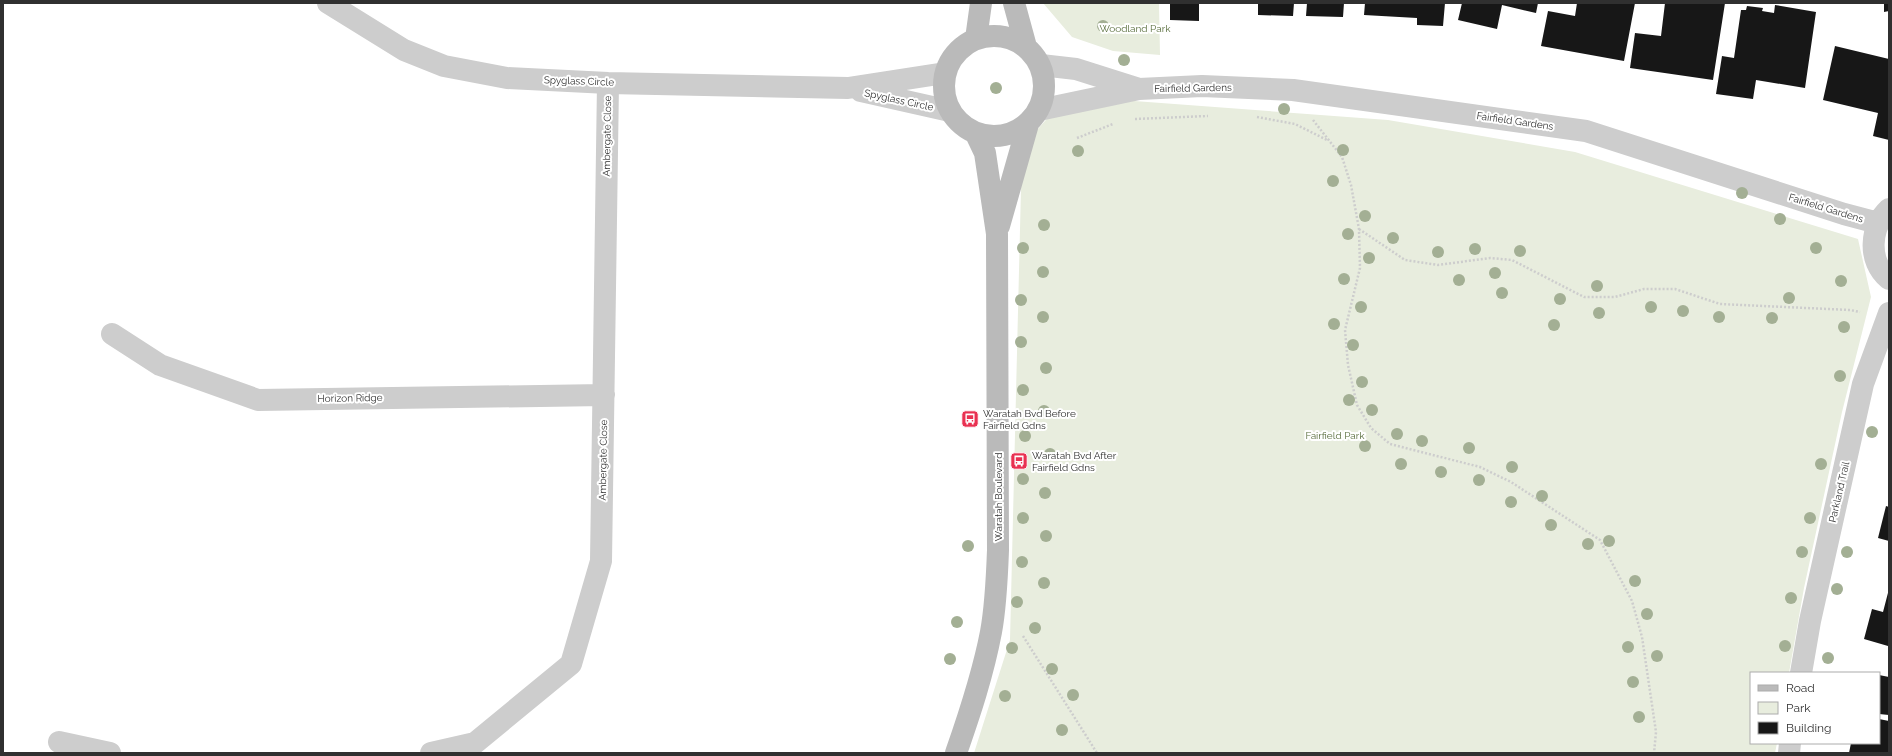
<svg xmlns="http://www.w3.org/2000/svg" width="1892" height="756" viewBox="0 0 1892 756" font-family="Raleway,sans-serif">
<style>
.green{fill:#e8edde}
.building{fill:#171717}
.lines{fill:none;stroke-linecap:round;stroke-linejoin:round}
.path{stroke:#cdcdcd;stroke-width:2.5;stroke-dasharray:2 2;stroke-linecap:butt}
.street{stroke:#cdcdcd;stroke-width:22}
.secondary{stroke:#bababa;stroke-width:22}
.tree{fill:#a3af94}
.labels{text-anchor:middle;dominant-baseline:central;stroke-width:4;stroke-linejoin:round;paint-order:stroke}
.park-label{font-size:10px;fill:#586d3c;stroke:#fff}
.street-label{font-size:10px;fill:#303030;stroke:#fff}
.poi-label{font-size:10px;fill:#303030;stroke:#fff;text-anchor:start}
</style>
<rect width="100%" height="100%" fill="#fff"/>
<!-- green -->
<path class="green" d="M1043 3H1159L1160 55 1113 51 1072 37Z
M1067 96 1388 120 1575 152 1858 239 1871 297 1842 412 1804 588 1789 673H1751V743H1777L1775 753H974L1010 640 1022 147Z"/>
<!-- building -->
<path class="building" d="M1170 3H1199V21L1170 20Z
M1258 3H1294L1293 16 1258 15Z
M1307 3H1344L1343 17 1306 16Z
M1365 3H1445L1443 26 1417 25V18L1364 15Z
M1462 3H1538L1536 13 1502 5 1497 29 1458 20Z
M1577 3H1635L1624 61 1541 46 1548 11 1575 16Z
M1665 3H1725L1713 80 1630 68 1635 33 1661 36Z
M1884 3H1889V11L1884 12Z
M1775 5 1816 12 1805 88 1756 80 1753 99 1716 94 1722 56 1734 58 1741 10H1746L1747 6 1763 8 1762 11 1774 13Z
M1835 46 1889 59V140L1873 136 1878 113 1823 100Z
M1886 506 1889 507V541L1878 538Z
M1889 589V642L1888 646 1864 639 1872 609 1883 612Z
M1879 675 1889 677V715L1879 714Z
M1879 719 1889 721V753H1849L1851 743H1879Z"/>
<g class="lines">
<!-- path -->
<path class="path" d="M1257 117 1295 124 1327 140
M1135 119 1208 116
M1313 120 1342 157 1351 185 1359 229 1360 268 1345 330 1348 365 1357 405 1371 428 1390 444 1480 467 1511 482 1600 540 1632 601 1642 637 1656 732 1654 753
M1077 138 1113 124
M1359 229 1405 260 1438 265 1490 258 1512 260 1584 297H1615L1644 289H1675L1720 304 1850 310 1860 312
M1023 636 1097 753"/>
<!-- street -->
<path class="street" d="M328 3 404 50 444 66 507 78 608 83 848 88 945 73
M1041 65 1076 69 1136 88
M861 91 950 111
M1039 110 1139 89 1202 86 1293 90 1586 131 1844 214 1878 223
M1889 209C1870 227 1867 261 1889 279
M112 334 160 365 258 400 604 395
M1801 673 1810 621 1863 384 1889 313
M59 742 110 753
M431 753 475 743 571 664 601 561 608 83
M1789 753 1790 743"/>
<!-- secondary -->
<path class="secondary" d="M1014 3 1026 47
M944 86a50 50 0 1 1 100 0a50 50 0 1 1-100 0Z
M976 39 981 3
M999 226 1028 124
M956 753C970 713 983 674 991 632 996 605 997 577 998 550L997 234 985 153 976 134"/>
</g>
<!-- trees -->
<g class="tree">
<circle cx="1103" cy="26" r="6"/>
<circle cx="1124" cy="60" r="6"/>
<circle cx="996" cy="88" r="6"/>
<circle cx="1284" cy="109" r="6"/>
<circle cx="1343" cy="150" r="6"/>
<circle cx="1078" cy="151" r="6"/>
<circle cx="1333" cy="181" r="6"/>
<circle cx="1742" cy="193" r="6"/>
<circle cx="1365" cy="216" r="6"/>
<circle cx="1780" cy="219" r="6"/>
<circle cx="1044" cy="225" r="6"/>
<circle cx="1348" cy="234" r="6"/>
<circle cx="1393" cy="238" r="6"/>
<circle cx="1023" cy="248" r="6"/>
<circle cx="1816" cy="248" r="6"/>
<circle cx="1475" cy="249" r="6"/>
<circle cx="1520" cy="251" r="6"/>
<circle cx="1438" cy="252" r="6"/>
<circle cx="1369" cy="258" r="6"/>
<circle cx="1043" cy="272" r="6"/>
<circle cx="1495" cy="273" r="6"/>
<circle cx="1344" cy="279" r="6"/>
<circle cx="1459" cy="280" r="6"/>
<circle cx="1841" cy="281" r="6"/>
<circle cx="1597" cy="286" r="6"/>
<circle cx="1502" cy="293" r="6"/>
<circle cx="1789" cy="298" r="6"/>
<circle cx="1560" cy="299" r="6"/>
<circle cx="1021" cy="300" r="6"/>
<circle cx="1361" cy="307" r="6"/>
<circle cx="1651" cy="307" r="6"/>
<circle cx="1683" cy="311" r="6"/>
<circle cx="1599" cy="313" r="6"/>
<circle cx="1043" cy="317" r="6"/>
<circle cx="1719" cy="317" r="6"/>
<circle cx="1772" cy="318" r="6"/>
<circle cx="1334" cy="324" r="6"/>
<circle cx="1554" cy="325" r="6"/>
<circle cx="1844" cy="327" r="6"/>
<circle cx="1021" cy="342" r="6"/>
<circle cx="1353" cy="345" r="6"/>
<circle cx="1046" cy="368" r="6"/>
<circle cx="1840" cy="376" r="6"/>
<circle cx="1362" cy="382" r="6"/>
<circle cx="1023" cy="390" r="6"/>
<circle cx="1349" cy="400" r="6"/>
<circle cx="1372" cy="410" r="6"/>
<circle cx="1044" cy="411" r="6"/>
<circle cx="1872" cy="432" r="6"/>
<circle cx="1397" cy="434" r="6"/>
<circle cx="1025" cy="436" r="6"/>
<circle cx="1422" cy="441" r="6"/>
<circle cx="1365" cy="446" r="6"/>
<circle cx="1469" cy="448" r="6"/>
<circle cx="1050" cy="454" r="6"/>
<circle cx="1401" cy="464" r="6"/>
<circle cx="1821" cy="464" r="6"/>
<circle cx="1512" cy="467" r="6"/>
<circle cx="1441" cy="472" r="6"/>
<circle cx="1023" cy="479" r="6"/>
<circle cx="1479" cy="480" r="6"/>
<circle cx="1045" cy="493" r="6"/>
<circle cx="1542" cy="496" r="6"/>
<circle cx="1511" cy="502" r="6"/>
<circle cx="1023" cy="518" r="6"/>
<circle cx="1810" cy="518" r="6"/>
<circle cx="1551" cy="525" r="6"/>
<circle cx="1046" cy="536" r="6"/>
<circle cx="1609" cy="541" r="6"/>
<circle cx="1588" cy="544" r="6"/>
<circle cx="968" cy="546" r="6"/>
<circle cx="1802" cy="552" r="6"/>
<circle cx="1847" cy="552" r="6"/>
<circle cx="1022" cy="562" r="6"/>
<circle cx="1635" cy="581" r="6"/>
<circle cx="1044" cy="583" r="6"/>
<circle cx="1837" cy="589" r="6"/>
<circle cx="1791" cy="598" r="6"/>
<circle cx="1017" cy="602" r="6"/>
<circle cx="1647" cy="614" r="6"/>
<circle cx="957" cy="622" r="6"/>
<circle cx="1035" cy="628" r="6"/>
<circle cx="1785" cy="646" r="6"/>
<circle cx="1628" cy="647" r="6"/>
<circle cx="1012" cy="648" r="6"/>
<circle cx="1657" cy="656" r="6"/>
<circle cx="1828" cy="658" r="6"/>
<circle cx="950" cy="659" r="6"/>
<circle cx="1052" cy="669" r="6"/>
<circle cx="1633" cy="682" r="6"/>
<circle cx="1073" cy="695" r="6"/>
<circle cx="1005" cy="696" r="6"/>
<circle cx="1639" cy="717" r="6"/>
<circle cx="1062" cy="730" r="6"/>
</g>
<!-- icons -->
<defs>
<symbol id="bus-square" viewBox="-11 -11 22 22"><rect x="-9" y="-9" width="18" height="18" rx="4" fill="#e93051" stroke="#fff"/><path d="M-5-6H5V4H4V6H2V4H-2V6H-4V4H-5ZM-3.5-4V0h7V-4ZM-3.5 1.2v1.5H-2V1.2ZM2 1.2v1.5H3.5V1.2Z" fill="#fff"/></symbol>
</defs>
<g fill-rule="evenodd">
<use href="#bus-square" x="960" y="409" width="20" height="20"/>
<use href="#bus-square" x="1009" y="451" width="20" height="20"/>
</g>
<g class="labels">
<!-- park labels -->
<g class="park-label">
<text x="1135" y="28">Woodland Park</text>
<text x="1335" y="435">Fairfield Park</text>
</g>
<!-- street labels -->
<g class="street-label">
<text transform="translate(579 81) rotate(2)">Spyglass Circle</text>
<text transform="translate(1193 88) rotate(-1)">Fairfield Gardens</text>
<text transform="translate(899 100) rotate(12)">Spyglass Circle</text>
<text transform="translate(1515 121) rotate(8)">Fairfield Gardens</text>
<text transform="translate(607 136) rotate(-89)">Ambergate Close</text>
<text transform="translate(1826 208) rotate(17)">Fairfield Gardens</text>
<text transform="translate(350 398) rotate(-1)">Horizon Ridge</text>
<text transform="translate(603 460) rotate(-89)">Ambergate Close</text>
<text transform="translate(1839 492) rotate(-77)">Parkland Trail</text>
<text transform="translate(998 497) rotate(-90)">Waratah Boulevard</text>
</g>
<!-- poi labels -->
<g class="poi-label">
<text x="983" y="413">Waratah Bvd Before<tspan x="983" dy="12">Fairfield Gdns</tspan></text>
<text x="1032" y="455">Waratah Bvd After<tspan x="1032" dy="12">Fairfield Gdns</tspan></text>
</g>
</g>
<!-- border -->
<rect width="1892" height="756" fill="none" stroke="#303030" stroke-width="8"/>
<!-- legend -->
<rect x="1750" y="672" width="130" height="72" fill="#ffffff" stroke="#acacac"/>
<rect x="1758" y="685" width="20" height="6" fill="#bababa" stroke="#acacac"/>
<text x="1786" y="692" font-size="12" fill="#303030">Road</text>
<rect x="1758" y="702" width="20" height="12" fill="#e8edde" stroke="#acacac"/>
<text x="1786" y="712" font-size="12" fill="#303030">Park</text>
<rect x="1758" y="722" width="20" height="12" fill="#171717" stroke="#acacac"/>
<text x="1786" y="732" font-size="12" fill="#303030">Building</text>
</svg>
